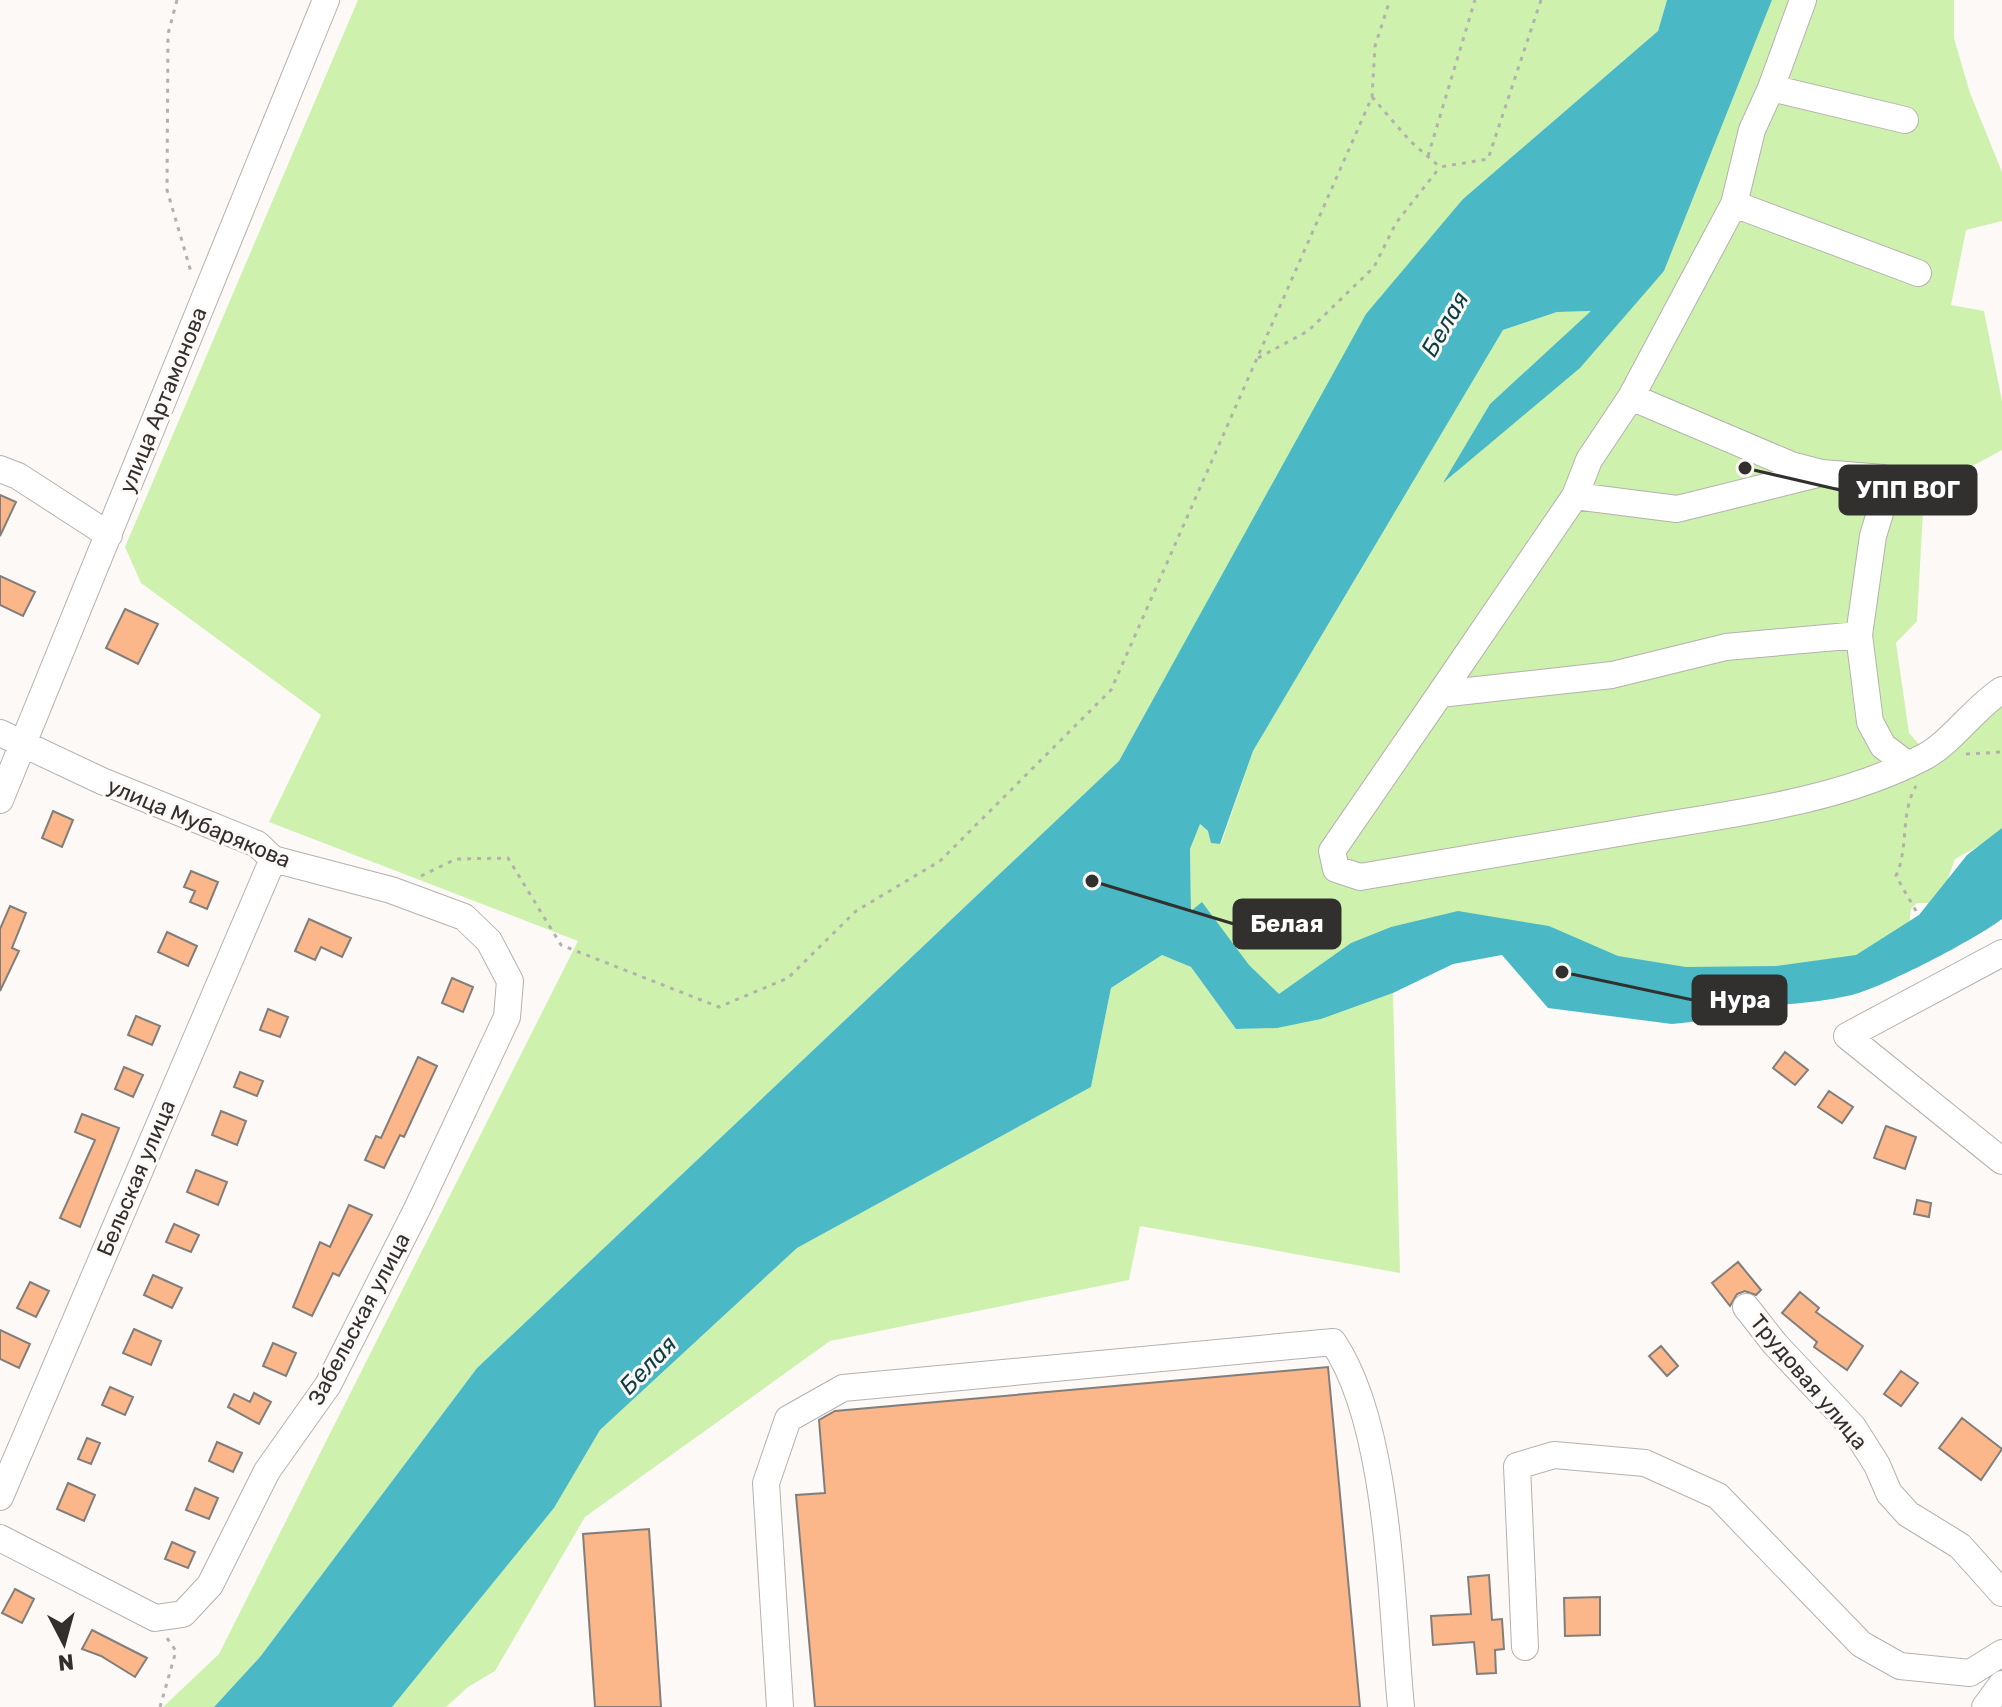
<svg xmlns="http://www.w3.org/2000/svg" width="2002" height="1707" viewBox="0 0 2002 1707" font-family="Rubik,sans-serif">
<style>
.green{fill:#cef2ad}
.water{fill:#4ab9c5}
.building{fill:#fbb689;stroke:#817e7c;stroke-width:2}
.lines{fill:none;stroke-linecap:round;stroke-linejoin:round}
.minor-casing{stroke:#b4b1af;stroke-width:28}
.path{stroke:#b3b0ae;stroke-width:3;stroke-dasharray:4 6;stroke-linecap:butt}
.minor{stroke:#fff;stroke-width:26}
.labels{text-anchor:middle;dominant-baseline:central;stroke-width:6;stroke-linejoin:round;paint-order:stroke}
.street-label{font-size:22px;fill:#31302f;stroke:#fdf9f7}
.water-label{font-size:24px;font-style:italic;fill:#0c3f45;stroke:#fdf9f7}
.leader{fill:none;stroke:#31302f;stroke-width:3}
.callout-dot{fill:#31302f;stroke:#fdf9f7;stroke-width:3}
.callout{fill:#31302f;stroke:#31302f;stroke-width:3}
.callout-label{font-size:24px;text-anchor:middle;font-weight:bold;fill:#fff}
</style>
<rect width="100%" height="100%" fill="#fdf9f7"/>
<!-- green -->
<path class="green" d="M358 0H1667L1658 31 1463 199 1296 443 1119 761 477 1368 260 1657 214 1707H163L219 1654 578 941 269 822 321 715 141 583 125 547Z
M1772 0H1954V38L1970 93 2002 172V221L1966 230 1951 305 1984 311 2002 401V450L1924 492 1917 621 1896 643 1909 733 1933 760 2002 697V833L1955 859 1939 903H1917L1911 909 1909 926 1838 965 1659 984 1518 923 1282 1002 1191 912 1190 849 1200 824 1221 844 1253 751 1503 330 1557 312 1592 311 1490 404 1446 481 1504 430 1664 271Z
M1162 955 1191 967 1236 1029C1293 1027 1340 1012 1393 993L1400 1273 1140 1226 1129 1280 830 1341 585 1517 495 1671 468 1687 446 1707H392L554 1508 600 1430 797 1248 1091 1087 1111 988Z"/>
<!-- water -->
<path class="water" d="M1667 0H1772L1664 271 1580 368 1443 483 1490 404 1591 311 1557 312 1503 330 1253 751 1220 844 1211 843 1208 831 1200 824 1190 849 1191 911 1202 902 1249 965 1279 994 1351 943 1391 927 1458 911 1549 926 1618 956 1686 967 1776 966 1856 955 1919 915 1967 855 2002 828V919C1974 940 1886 986 1852 995 1813 1004 1774 1006 1734 1006L1720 1019 1672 1024 1548 1008 1502 955 1453 964 1393 993 1321 1019 1277 1028 1236 1029 1191 967 1162 955 1111 988 1091 1087 797 1248 600 1430 554 1508 392 1707H214L260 1657 477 1368 1119 761 1366 314 1463 199 1658 31Z"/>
<!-- building -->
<path class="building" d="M0 495 16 502 0 536Z
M0 576 35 592 23 616 0 605Z
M125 609 158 624 138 664 106 648Z
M53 811 73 820 62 847 42 838Z
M191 871 218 882 207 909 190 902 195 891 184 887Z
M10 906 26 913 12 948 19 951 0 991V929Z
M309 919 351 938 342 957 321 947 315 960 295 951Z
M167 932 197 946 188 966 158 952Z
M452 978 473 987 463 1012 442 1003Z
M268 1009 288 1017 280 1037 260 1030Z
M136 1016 160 1026 152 1045 128 1035Z
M1785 1052 1808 1070 1795 1085 1773 1068Z
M418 1057 437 1066 404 1137 400 1135 384 1168 365 1160 376 1136 381 1138Z
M124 1067 143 1075 133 1097 115 1089Z
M240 1072 263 1081 257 1096 234 1087Z
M1829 1091 1853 1107 1842 1123 1818 1107Z
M221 1111 246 1121 237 1145 212 1135Z
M82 1114 119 1128 80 1227 60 1218 95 1140 75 1132Z
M1886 1126 1916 1137 1905 1169 1874 1158Z
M196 1170 227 1182 218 1205 187 1192Z
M1917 1200 1931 1203 1929 1217 1914 1214Z
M349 1205 372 1215 339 1276 333 1273 312 1316 293 1307 320 1242 330 1247Z
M174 1224 199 1235 191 1252 166 1242Z
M1738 1262 1761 1290 1756 1295 1745 1291 1737 1294 1730 1306 1712 1283Z
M153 1275 182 1288 172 1308 144 1295Z
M30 1282 49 1291 36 1317 17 1308Z
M1800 1292 1819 1308 1816 1312 1863 1346 1847 1370 1814 1347 1817 1342 1782 1313Z
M134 1329 161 1341 151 1365 123 1353Z
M0 1330 30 1344 19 1368 0 1359Z
M273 1343 296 1353 286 1376 263 1366Z
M1661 1346 1678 1366 1667 1376 1649 1356Z
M1328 1367 1360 1707H815L796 1495 825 1493 819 1420 835 1411Z
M1901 1371 1918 1383 1901 1406 1884 1394Z
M110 1387 133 1397 125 1415 102 1405Z
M254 1393 271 1402 259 1424 228 1407 234 1394 250 1402Z
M1962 1418 2002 1449 1981 1480 1939 1448Z
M87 1438 100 1443 91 1464 78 1459Z
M217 1442 242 1453 233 1472 209 1461Z
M68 1483 95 1495 84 1521 57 1509Z
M195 1488 218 1498 209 1519 186 1510Z
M649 1529 661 1707H595L583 1534Z
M172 1542 195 1552 188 1568 165 1559Z
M1489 1575 1492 1620 1502 1619 1504 1649 1495 1650 1496 1673 1477 1674 1474 1642 1433 1645 1431 1616 1471 1614 1468 1577Z
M15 1589 34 1599 22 1623 2 1613Z
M1600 1597V1635L1565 1636 1564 1598Z
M92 1630 147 1658 135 1677 101 1656 82 1649Z"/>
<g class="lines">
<defs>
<path id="minor" d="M1771 88 1803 0
M1734 204 1752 130 1771 88 1905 120
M1631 397 1734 204 1918 273
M0 469 18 476 109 535
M1575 496 1677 509 1818 474
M1440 694 1575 496 1589 460 1631 397 1791 465 1822 473 1883 478 1887 490 1873 536 1859 635
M0 733 102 781 257 844 273 859 391 890 464 917 489 941 510 981 507 1017 417 1209 328 1385 267 1471 210 1585 183 1614 155 1618 0 1538
M1908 765 1883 746 1870 722 1859 635 1726 647 1612 675 1440 694 1332 851 1336 869 1360 877C1458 861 1556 844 1654 827 1745 812 1841 800 1924 757 1952 742 1974 708 2002 690
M0 800 326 0
M2002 953 1847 1036 2002 1161
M1746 1307 1775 1344 1853 1427 1877 1465 1889 1493 1908 1514 1960 1546 2002 1593
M0 1497 273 859
M1525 1647 1517 1466 1554 1455 1645 1463 1718 1496 1861 1644 1900 1666 1970 1673 2002 1653
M780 1707 766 1483 788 1419 843 1388 1333 1342C1390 1426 1391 1604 1401 1707
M1985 1707 2002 1684"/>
</defs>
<!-- minor casing -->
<use href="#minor" class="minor-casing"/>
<!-- path -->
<path class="path" d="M177 0 168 34 167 190 191 272
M1372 97 1410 141 1440 167 1488 159 1541 0
M1428 156 1475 0
M1258 358 1308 331 1374 267 1396 223 1440 167
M1966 754 2002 752
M421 876 456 859 508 858 561 945 719 1007 788 978 856 911 940 861 1111 690 1372 97 1375 46 1390 0
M1916 911 1896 876C1909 848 1900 813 1916 786
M160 1707 176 1651 167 1638"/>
<!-- minor -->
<use href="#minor" class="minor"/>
</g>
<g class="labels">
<!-- street labels -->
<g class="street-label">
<text transform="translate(163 400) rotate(-68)">улица Артамонова</text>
<text transform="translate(199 823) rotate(23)">улица Мубарякова</text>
<text transform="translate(136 1178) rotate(-67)">Бельская улица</text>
<text transform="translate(359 1319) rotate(-62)">Забельская улица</text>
<text transform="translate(1809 1382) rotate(50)">Трудовая улица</text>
</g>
<!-- water labels -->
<g class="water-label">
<text transform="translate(1445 324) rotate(-60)">Белая</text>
<text transform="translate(648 1365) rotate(-46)">Белая</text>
</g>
</g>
<!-- callouts -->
<path class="leader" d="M1745 468L1840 490M1092 881L1234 924M1562 972L1693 1000"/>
<g class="callout-dot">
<circle cx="1745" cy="468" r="8"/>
<circle cx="1092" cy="881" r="8"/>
<circle cx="1562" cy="972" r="8"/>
</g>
<g class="callout">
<rect x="1840" y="466" width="136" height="48" rx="8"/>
<rect x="1234" y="900" width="106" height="48" rx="8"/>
<rect x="1693" y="976" width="93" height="48" rx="8"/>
</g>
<g class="callout-label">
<text x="1908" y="498">УПП ВОГ</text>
<text x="1287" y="932">Белая</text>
<text x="1740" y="1008">Нура</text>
</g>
<!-- north arrow -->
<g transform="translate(64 1643) rotate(174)" stroke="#fdf9f7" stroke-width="6" paint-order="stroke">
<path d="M0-6L14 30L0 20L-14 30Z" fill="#31302f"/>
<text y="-12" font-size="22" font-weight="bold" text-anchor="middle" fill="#31302f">N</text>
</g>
</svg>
